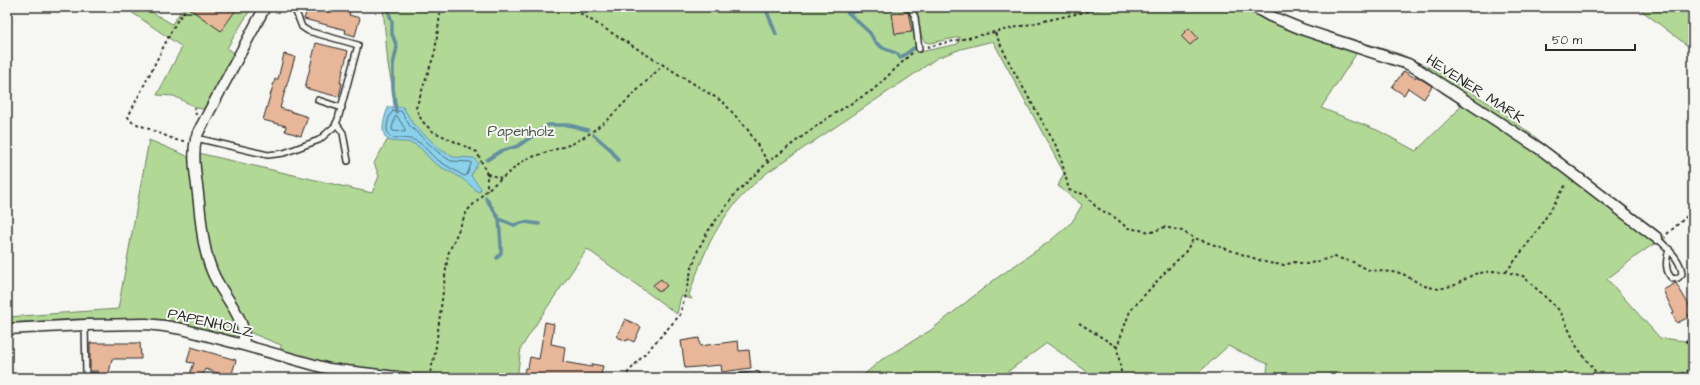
<svg xmlns="http://www.w3.org/2000/svg" width="1700" height="385" viewBox="0 0 1700 385" font-family="'Architects Daughter',sans-serif">
<style>
.green{fill:#b1d895;stroke:#6e8260;fill-rule:evenodd}
.water{fill:#8ad1ec;stroke:#648f9f}
.lines{fill:none;stroke-linecap:round;stroke-linejoin:round}
.shore{stroke:#516d78;stroke-width:1}
.stream{stroke:#648f9f;stroke-width:3.5}
.building{fill:#e8b799;stroke:#2b2b2b}
.lane-casing{stroke:#2b2b2b;stroke-width:8}
.street-casing{stroke:#2b2b2b;stroke-width:13}
.path{stroke:#2b2b2b;stroke-width:2;stroke-dasharray:3 3;stroke-linecap:butt}
.lane{stroke:#f6f6f2;stroke-width:5}
.street{stroke:#f6f6f2;stroke-width:10}
.labels{text-anchor:middle;dominant-baseline:central;stroke-width:4;stroke-linejoin:round;paint-order:stroke}
.street-label{font-size:15px;fill:#2b2b2b;stroke:#f6f6f2}
.park-label{font-size:15px;fill:#4c5646;stroke:#f6f6f2}
</style>
<rect width="100%" height="100%" fill="#f6f6f2"/>
<filter id="ink" filterUnits="userSpaceOnUse"><feTurbulence type="fractalNoise" baseFrequency=".025" numOctaves="2"/><feDisplacementMap in="SourceGraphic" scale="8" xChannelSelector="R" yChannelSelector="G"/><feConvolveMatrix kernelMatrix="1 2 1 2 8 2 1 2 1" color-interpolation-filters="sRGB"/></filter>
<g filter="url(#ink)">
<!-- green -->
<path class="green" d="M124 7H143L172 24 184 7H252L227 48 236 54 207 110 197 108 174 96 157 95 182 47Z
M383 7H907L909 11 920 52 958 44 960 37 930 43 925 42 922 38 915 7H1247L1256 15 1271 10 1325 33 1326 31 1400 54 1439 72 1498 109 1657 230 1666 238C1645 247 1626 265 1607 279L1660 338 1685 341 1693 337V378H1266L1268 364 1228 346 1193 378H1096L1047 343 999 378H860L881 360 931 330 994 280 1050 241 1072 222 1082 205 1058 186 1064 173 993 41 961 49 937 58 910 77 768 172C722 210 708 240 689 295L692 299 681 296 677 314 587 249 540 318 521 348 517 378H456L333 364 281 351V345L251 333 226 293 208 246 198 153 372 193 379 176 374 163 399 120 388 65ZM1358 51 1446 83 1441 92 1461 105 1456 112 1416 151 1377 130 1321 108Z
M1637 7H1693V50Z
M149 140 185 155 192 161 200 235 235 317 239 330 236 335 232 336 196 327 157 320 77 319 7 323V317L118 309Z"/>
<!-- water -->
<path class="water" d="M388 107H403L413 124 441 150 453 157 474 158 478 163 471 176 481 188 480 191 478 192C472 187 467 182 461 178 452 172 440 168 432 161 426 155 422 148 414 144 406 140 392 144 387 139 379 131 385 117 388 107Z"/>
<g class="lines">
<!-- shore -->
<path class="shore" d="M393 111H401L410 126 439 153 451 161 471 162V164L467 175 464 176C455 170 444 165 435 158 428 152 423 143 414 140 409 138 392 138 390 137 384 131 388 116 393 111Z
M397 116 405 129V132L393 131 392 128 395 117Z"/>
<!-- stream -->
<path class="stream" d="M387 7 392 22V34L397 47 393 65V88L396 112
M765 7 776 34
M842 7 870 33 875 42 883 48 898 54 900 58 914 48
M848 13 868 9 872 7
M594 135 610 149 618 160
M487 160 501 151 518 146 548 125H569L588 130
M486 198 499 219 501 246V253L497 258
M499 219 514 225 525 222 539 224"/>
</g>
<!-- building -->
<path class="building" d="M187 7H238L221 31Z
M308 7H344L351 9 349 15 360 18 355 36 345 33 346 30 304 19Z
M908 12 912 32 895 34 892 14Z
M1189 28 1198 38 1190 45 1181 36Z
M316 43 348 51 340 83H342L339 97 305 88Z
M284 54 295 57 280 108 308 117 301 136 285 131 286 126 263 120 275 79H278Z
M1404 71 1415 78 1416 76 1432 86 1424 99 1408 88 1404 95 1392 87Z
M661 279 667 286 659 292 653 285Z
M1676 283 1693 312 1688 315 1689 317 1677 323 1672 314 1674 313 1663 290Z
M625 319 641 327 634 342 628 339 627 341 617 337Z
M545 322 554 324 551 344 565 347 563 362 592 367V364L603 366 600 378H523L525 368H528L530 357 539 359Z
M699 338 700 346 738 341 739 351 749 350 751 368 722 372 721 365 685 368 681 341Z
M90 343H140L141 359H112L108 378H98V371H90Z
M191 347 236 360 231 377 205 369 202 378 190 374 194 363 187 362Z"/>
<g class="lines">
<defs>
<path id="lane" d="M910 7 915 17 919 49
M318 100 342 108
M336 123 343 133 348 161
M196 138 268 155 284 153 319 140 335 126 338 119 358 45 308 31 302 27 294 7
M1657 238C1667 248 1681 259 1682 274L1678 278 1673 279C1664 272 1666 260 1669 249
M85 325 86 376H95
M729 378 757 375"/>
<path id="street" d="M1254 7 1270 16 1304 30 1408 64 1419 70 1543 151 1657 238
M7 329 85 325 146 324 164 326 182 329 243 345 329 369 405 378
M243 345C249 319 221 295 212 271 202 247 201 219 198 194 196 176 192 156 196 139 197 134 200 129 202 125L265 7"/>
</defs>
<!-- lane casing -->
<use href="#lane" class="lane-casing"/>
<!-- street casing -->
<use href="#street" class="street-casing"/>
<!-- path -->
<path class="path" d="M441 7 435 52 416 108 422 121 432 131 477 152 487 174V190
M570 7 723 102 748 130 768 162
M995 33 1012 68 1059 151 1069 190 1086 195 1096 207 1117 219 1127 228 1152 232 1165 227 1182 231 1194 238 1268 263 1284 265 1295 262 1307 264 1334 257 1353 262 1369 270 1401 273 1424 286 1439 289 1455 285 1474 274 1493 271 1506 272 1523 276 1560 311 1577 347 1600 378
M927 47 1107 7
M194 107 196 115
M184 141 176 140 132 122 128 117 175 24 187 7
M487 174 501 178
M1667 234 1693 211
M1506 272 1536 233 1567 183
M1079 323 1117 347
M1685 341 1693 345
M429 378 435 353 448 254 467 211 487 190 526 159 572 144 589 134 608 119 663 65
M623 378 680 315 691 271 698 250 708 231 735 194 768 162 826 119 873 90 912 53
M1119 378 1121 371 1117 347 1130 311 1170 267 1184 254 1194 238
M1677 378 1693 367"/>
<!-- lane -->
<use href="#lane" class="lane"/>
<!-- street -->
<use href="#street" class="street"/>
</g>
</g>
<g class="labels">
<!-- street labels -->
<g class="street-label">
<text transform="translate(1475 89) rotate(33)">HEVENER MARK</text>
<text transform="translate(211 323) rotate(13)">PAPENHOLZ</text>
</g>
<!-- park labels -->
<g class="park-label">
<text x="521" y="131">Papenholz</text>
</g>
</g>
<!-- margin -->
<rect width="1700" height="385" fill="none" stroke="#f6f6f2" stroke-width="24"/>
<rect x="12" y="12" width="1676" height="361" fill="none" stroke="#2b2b2b" stroke-width="1.5" filter="url(#ink)"/>
<!-- scale -->
<path d="M1546 44v6h89v-6" fill="none" stroke="#2b2b2b" stroke-width="2"/>
<text x="1552" y="44" font-size="12" fill="#2b2b2b" stroke="#f6f6f2" stroke-width="3" paint-order="stroke">50 m</text>
</svg>
